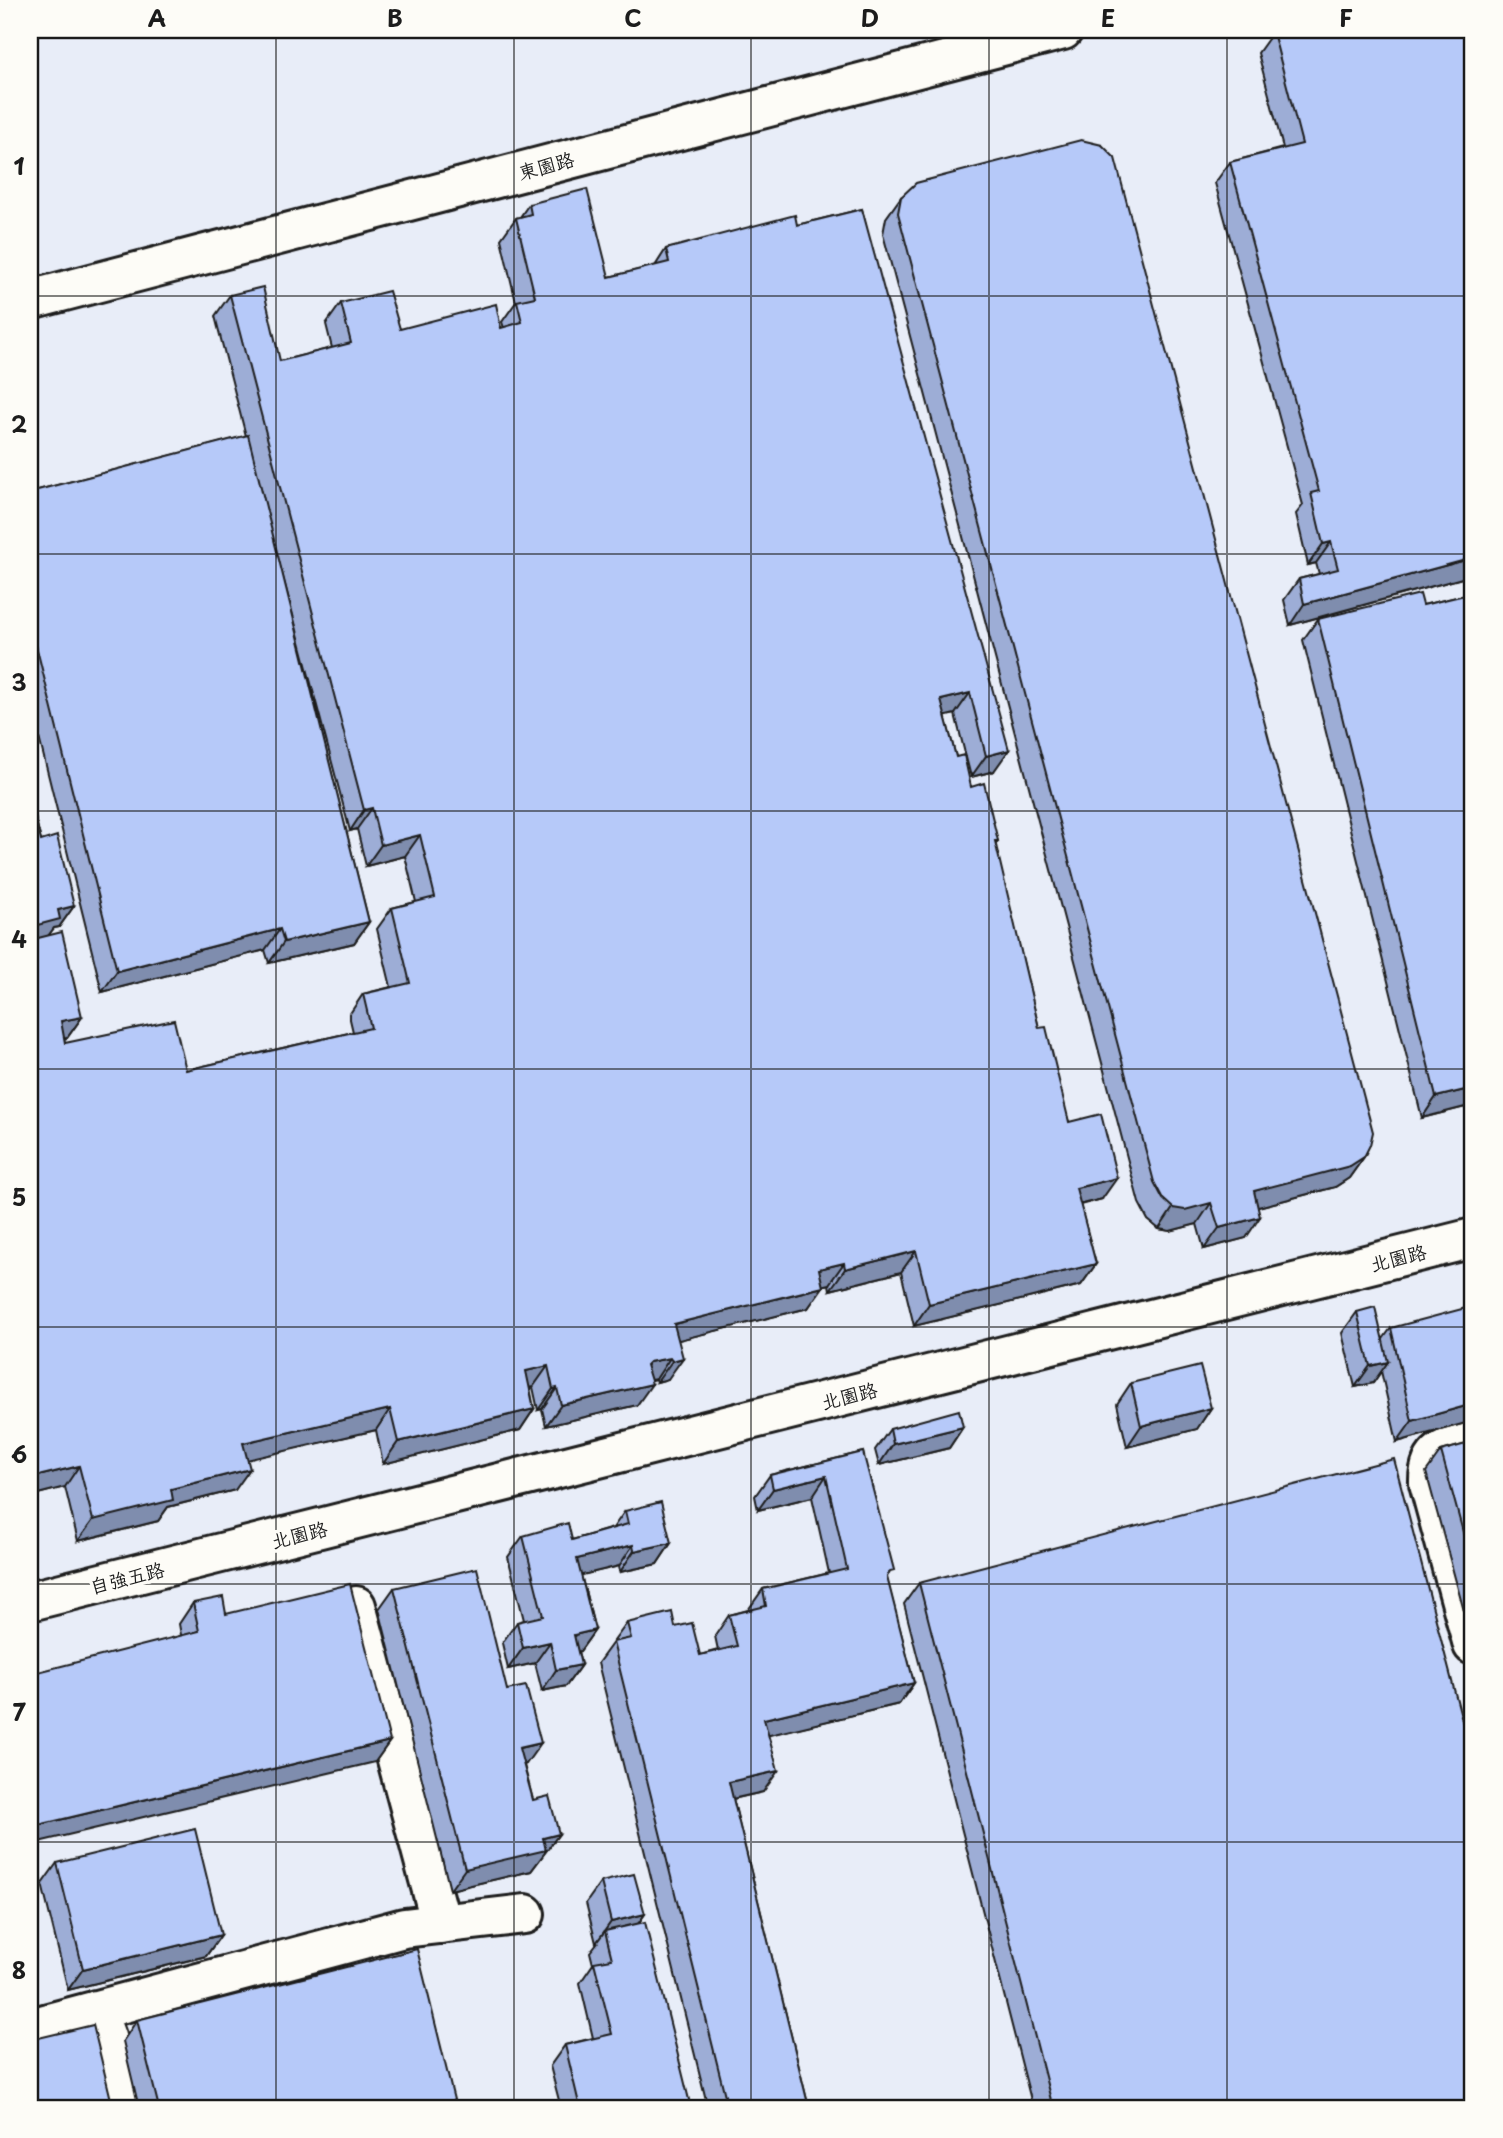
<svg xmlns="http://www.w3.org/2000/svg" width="1503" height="2138" viewBox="0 0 1503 2138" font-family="'Playpen Sans','LXGW WenKai TC',sans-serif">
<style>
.built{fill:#e8edf8}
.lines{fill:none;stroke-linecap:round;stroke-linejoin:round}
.minor-casing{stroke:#1c1c1c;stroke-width:44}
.minor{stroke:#fdfcf7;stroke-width:38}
.wall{fill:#9dadd6;stroke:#1c1c1c;stroke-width:2}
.shaded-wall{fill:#7f8dae;stroke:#1c1c1c;stroke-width:2}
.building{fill:#b6c9f9;stroke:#1c1c1c;stroke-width:2}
.grid{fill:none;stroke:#1c1c1c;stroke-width:2;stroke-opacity:0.55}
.labels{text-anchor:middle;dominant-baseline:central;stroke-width:7;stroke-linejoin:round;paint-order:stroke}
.street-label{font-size:19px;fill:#1c1c1c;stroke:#fdfcf7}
.neatline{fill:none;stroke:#1c1c1c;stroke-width:2.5}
.grid-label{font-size:23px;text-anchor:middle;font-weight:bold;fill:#1c1c1c}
</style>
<rect width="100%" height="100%" fill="#fdfcf7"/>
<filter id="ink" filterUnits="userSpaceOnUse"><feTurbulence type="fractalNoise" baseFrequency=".0143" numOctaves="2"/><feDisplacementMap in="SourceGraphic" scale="14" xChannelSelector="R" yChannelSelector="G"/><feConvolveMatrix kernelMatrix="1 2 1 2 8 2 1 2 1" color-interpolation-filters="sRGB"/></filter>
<g filter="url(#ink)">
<!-- built -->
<path class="built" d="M30 30H1473V2108H30Z"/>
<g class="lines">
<defs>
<path id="minor" d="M30 300 1063 30
M1473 1441C1446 1447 1428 1451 1429 1483L1473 1645
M30 1601 1473 1238
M356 1606 441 1924
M96 2010 106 2037 123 2108
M30 2028 404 1928 525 1914"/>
</defs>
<!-- minor casing -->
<use href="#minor" class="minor-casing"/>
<!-- minor -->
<use href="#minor" class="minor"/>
</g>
<!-- wall -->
<path class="wall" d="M1273 32 1473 575 1290 625 1284 600 1299 579 1319 574 1316 563 1308 565 1296 514 1303 505 1215 183 1230 162 1283 148 1258 53Z
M901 197 1364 1157 1349 1178 1335 1187 1258 1207 1246 1238 1204 1249 1197 1224 1170 1231 1159 1229 1148 1220 1139 1203 883 234 886 218Z
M529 204 609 277 655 266 666 249 797 225 862 209 994 771 971 777 955 714 945 716 956 757 998 841 995 845 1039 1028 1069 1122 1102 1199 1080 1205 1096 1264 1081 1285 914 1326 901 1272 830 1290 829 1284 823 1285 808 1308 678 1340 668 1379 657 1382 656 1379 651 1380 637 1405 546 1426 542 1409 538 1410 533 1387 530 1388 534 1409 520 1430 383 1464 376 1430 247 1459 235 1490 168 1507 158 1521 78 1541 65 1487 30 1496V797L41 841 74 906 59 927 54 928 48 935 82 1017 67 1038H64L65 1043 186 1070 353 1032 349 1015 363 994 391 987 377 929 392 908 416 902 405 856 366 866 357 829 350 831 279 562 369 922 354 943 269 963 265 950 102 992 30 701V492L246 436 215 316 230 295 280 361 332 348 326 324 341 303 400 329 504 328 502 322 516 302 501 239 516 218 520 217Z
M1473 593V1115L1468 1117 1465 1107 1422 1118 1303 640 1318 619 1423 605Z
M1357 1312 1383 1339 1391 1328 1473 1421 1397 1442 1381 1371 1373 1383 1355 1387 1342 1333Z
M1131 1383 1211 1408 1197 1429 1127 1447 1117 1404Z
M963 1427 949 1448 879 1465 875 1450 890 1429Z
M1473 1442V1644L1426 1472 1441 1451Z
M863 1452 887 1579 914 1683 899 1704 768 1735 763 1792 733 1799 809 2108H708L598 1663 627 1623 675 1627 700 1655 718 1650 715 1636 729 1615 748 1610 763 1589 829 1573 812 1497 758 1510 755 1496 770 1475Z
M625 1511 671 1543 657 1564 620 1572 619 1566 581 1575 595 1630 580 1651H578L581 1665 566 1686 542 1691 535 1663 508 1669 502 1643 517 1622 524 1620 508 1557 523 1536 572 1540 613 1528Z
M919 1583 1473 2108H1033L904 1604Z
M394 1588 507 1690 526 1764 524 1765 533 1800 559 1834 531 1871 450 1890 379 1609Z
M193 1603 226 1614 390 1741 375 1762 181 1635 179 1624Z
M57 1863 221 1935 206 1956 68 1990 42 1884Z
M601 1882 645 1914 638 1924 691 2108H561L550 2066 565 2045 593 2038 580 1983 593 1964 590 1952 597 1943H596L586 1903Z
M137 2020 456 2108H139L123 2041Z"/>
<!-- shaded-wall -->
<path class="shaded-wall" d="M1331 542 1316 563 1308 565 1323 544Z
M1473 558V575L1290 625 1304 604Z
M970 693 955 714 926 721 941 700Z
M1009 750 994 771 971 777 986 756Z
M372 808 357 829 350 831 364 810Z
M420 835 405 856 366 866 381 845Z
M74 906 59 927 54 928 45 940 30 944V927L58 910Z
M369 922 354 943 269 963 284 942Z
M280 929 265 950 102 992 117 971Z
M82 1017 67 1038 46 1042 61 1021Z
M1473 1088V1096L1465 1107 1422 1118 1436 1097Z
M1473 1108V1115L1468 1117Z
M1364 1157 1349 1178 1335 1187 1239 1212 1254 1191Z
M1117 1178 1102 1199 1061 1209 1076 1188Z
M1211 1203 1197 1224 1170 1231 1159 1229 1173 1208Z
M1260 1217 1246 1238 1204 1249 1219 1228Z
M916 1251 901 1272 830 1290 845 1269Z
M844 1263 829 1284 804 1290 819 1269Z
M1096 1264 1081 1285 914 1326 929 1304Z
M823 1287 808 1308 659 1345 674 1324Z
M670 1358 656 1379 635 1383 649 1362Z
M683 1358 668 1379 657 1382 672 1361Z
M1388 1362 1373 1383 1355 1387 1370 1366Z
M548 1366 533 1387 511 1392 526 1371Z
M652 1384 637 1405 546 1426 561 1405Z
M557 1388 542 1409 538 1410 553 1389Z
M1473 1404V1421L1397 1442 1412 1421Z
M1211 1408 1197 1429 1127 1447 1141 1426Z
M390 1409 376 1430 229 1464 243 1443Z
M534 1409 520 1430 383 1464 398 1442Z
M963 1427 949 1448 879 1465 893 1444Z
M79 1466 65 1487 30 1496V1478Z
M250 1469 235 1490 168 1507 158 1521 78 1541 93 1520 171 1489Z
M826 1476 812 1497 758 1510 773 1489Z
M671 1543 657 1564 620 1572 634 1551Z
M633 1545 619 1566 562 1580 577 1559Z
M595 1630 580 1651 559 1656 574 1635Z
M550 1642 535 1663 508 1669 523 1648Z
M581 1665 566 1686 542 1691 556 1670Z
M914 1683 899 1704 749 1740 764 1719Z
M390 1741 375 1762 30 1844V1827Z
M541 1743 526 1764 504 1769 519 1748Z
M778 1771 763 1792 714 1803 729 1782Z
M559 1834 531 1871 450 1890 465 1869 543 1838Z
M645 1914 630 1935 605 1931 596 1943 611 1922Z
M221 1935 206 1956 68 1990 83 1969Z"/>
<!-- building -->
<path class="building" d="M1283 30H1473V558L1304 604 1299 579 1338 569 1331 542 1323 544 1311 493 1319 491 1230 162 1302 144 1273 32Z
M1081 140 1102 145 1115 158 1373 1132 1370 1145 1364 1157 1350 1166 1254 1191 1260 1217 1219 1228 1211 1203 1185 1210 1173 1208 1163 1199 1154 1182 898 213 901 197 916 183Z
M587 189 609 277 669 262 666 249 795 215 797 225 862 209 1009 750 986 756 970 693 941 700 956 757 964 755 971 787 984 783 998 841H995L1039 1028 1046 1027 1069 1122 1101 1114 1117 1178 1076 1188 1096 1264 929 1304 916 1251 845 1269 844 1263 819 1269 823 1287 674 1324 683 1358 672 1361 670 1358 649 1362 646 1365 652 1384 561 1405 557 1388 553 1389 548 1366 526 1371 534 1409 398 1442 390 1409 243 1443 250 1469 171 1489 173 1500 93 1520 79 1466 30 1478V940L62 932 82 1017 61 1021 65 1043 174 1020 186 1070 371 1028 363 994 410 983 392 908 435 897 420 835 381 845 372 808 364 810 230 295 263 287 280 361 351 343 341 303 389 291 400 329 496 304 501 328 522 322 517 301 535 297 516 218 531 214 529 204Z
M248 435 369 922 284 942 280 929 117 971 30 621V492Z
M1473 593V1088L1436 1097 1318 619 1420 594 1423 605Z
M30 797 41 841 57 836 74 906 58 910 60 919 30 927Z
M1473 1306V1404L1412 1421 1391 1328Z
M1375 1307 1388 1362 1370 1366 1357 1312Z
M1200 1366 1211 1408 1141 1426 1131 1383Z
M959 1410 963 1427 893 1444 890 1429Z
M1473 1442V1569L1441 1451Z
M863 1452 894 1570 890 1571 887 1577 914 1683 764 1719 778 1771 729 1782 809 2108H728L613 1642 631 1638 627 1623 672 1612 675 1627 692 1623 700 1655 737 1646 729 1615 766 1606 763 1589 847 1569 826 1476 773 1489 770 1475Z
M1394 1459 1473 1762V2108H1053L919 1583Z
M661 1502 671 1543 634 1551 633 1545 577 1559 595 1630 574 1635 581 1665 556 1670 550 1642 523 1648 517 1622 543 1616 523 1536 568 1523 572 1540 628 1524 625 1511Z
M477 1568 507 1690 526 1686 541 1743 519 1748 533 1800 549 1796 559 1834 543 1838 546 1850 465 1869 394 1588Z
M350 1584 390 1741 30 1827V1674L199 1631 193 1603 223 1597 226 1614Z
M195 1829 221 1935 83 1969 57 1863Z
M634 1874 645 1914 611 1922 601 1882Z
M645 1922 691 2108H580L565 2045 612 2034 594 1962 612 1959 605 1931Z
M417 1949 456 2108H159L137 2020Z
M93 2025 113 2108H30V2040Z"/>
</g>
<!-- grid -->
<path class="grid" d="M276 30V2108M514 30V2108M751 30V2108M989 30V2108M1227 30V2108M30 296H1473M30 554H1473M30 811H1473M30 1069H1473M30 1327H1473M30 1584H1473M30 1842H1473"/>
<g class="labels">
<!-- street labels -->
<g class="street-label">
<text transform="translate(546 165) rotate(-15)">東園路</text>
<text transform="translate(1398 1257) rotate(-14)">北園路</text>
<text transform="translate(849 1395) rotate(-14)">北園路</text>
<text transform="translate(299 1534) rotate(-14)">北園路</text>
<text transform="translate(127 1577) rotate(-14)">自強五路</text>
</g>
</g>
<!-- margin -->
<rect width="1503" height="2138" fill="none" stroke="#fdfcf7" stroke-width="77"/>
<rect x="38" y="38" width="1426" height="2062" class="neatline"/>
<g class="grid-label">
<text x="157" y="27">A</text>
<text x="395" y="27">B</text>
<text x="633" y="27">C</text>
<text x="870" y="27">D</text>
<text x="1108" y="27">E</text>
<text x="1346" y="27">F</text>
<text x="19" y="175">1</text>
<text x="19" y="433">2</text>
<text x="19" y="691">3</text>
<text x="19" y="948">4</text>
<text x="19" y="1206">5</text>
<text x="19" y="1463">6</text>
<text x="19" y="1721">7</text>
<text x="19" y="1979">8</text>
</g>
</svg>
